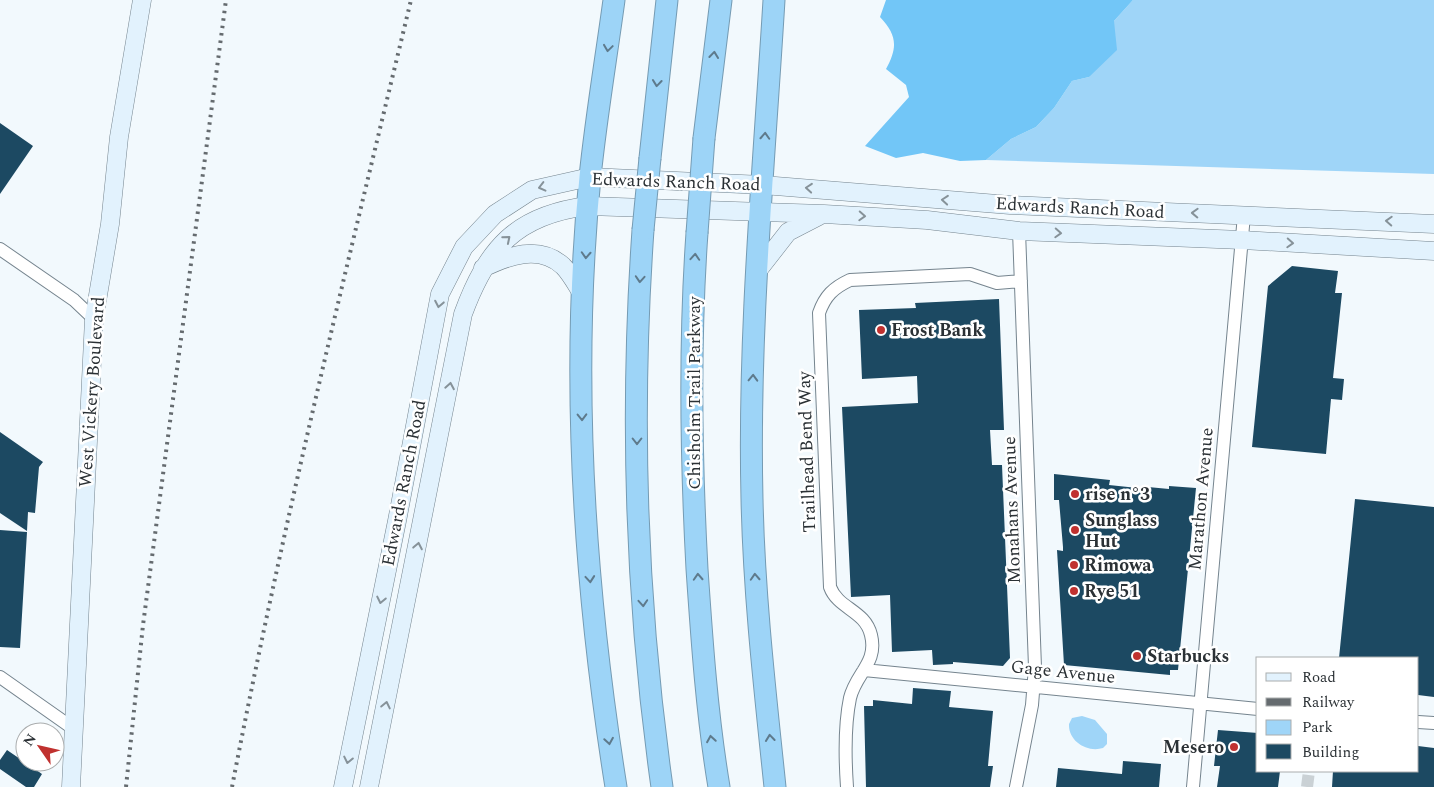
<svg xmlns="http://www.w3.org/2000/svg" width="1434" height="787" viewBox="0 0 1434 787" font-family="Spectral,serif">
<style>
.green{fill:#9fd5f8}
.forest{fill:#72c6f7}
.building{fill:#1c4962}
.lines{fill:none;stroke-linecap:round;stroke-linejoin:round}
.street-tunnel{stroke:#cad1d5;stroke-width:12;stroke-dasharray:12 6;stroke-linecap:butt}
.street-casing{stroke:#75848e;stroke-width:14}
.secondary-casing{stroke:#75848e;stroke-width:19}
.highway-casing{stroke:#759bb3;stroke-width:23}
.street{stroke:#fff;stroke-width:12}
.secondary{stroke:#e2f2fd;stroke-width:18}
.highway{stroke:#9dd4f7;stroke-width:21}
.rail{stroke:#656b6f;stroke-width:4;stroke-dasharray:2.5 5;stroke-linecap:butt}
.highway-bridge-casing{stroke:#759bb3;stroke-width:23;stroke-linecap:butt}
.highway-bridge{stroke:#9dd4f7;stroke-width:21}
.oneway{stroke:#5e7a8c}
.oneway2{stroke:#869299}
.poi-dot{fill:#c0312f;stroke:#fff;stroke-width:2}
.labels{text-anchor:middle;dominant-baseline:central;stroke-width:5;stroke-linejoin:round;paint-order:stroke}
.street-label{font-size:18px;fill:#2b3135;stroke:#fff}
.poi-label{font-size:18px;font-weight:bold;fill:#2b3135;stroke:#fff;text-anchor:start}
</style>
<rect width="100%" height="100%" fill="#f2f9fd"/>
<!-- green -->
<path class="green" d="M1133 0H1434V174L986 160 1011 139 1036 127 1054 108 1072 81 1089 77 1114 21Z
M1082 716 1095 720 1107 734V744L1103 748C1087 753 1068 741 1069 724L1072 718Z"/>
<!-- forest -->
<path class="forest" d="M886 0H1133L1114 21 1117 50 1089 77 1072 81 1054 108 1036 127 1011 139 986 160 960 161 923 153 896 158 865 146 909 97 906 85 886 69C898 47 897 35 880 17Z"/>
<!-- building -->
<path class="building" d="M0 123 33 146 0 194Z
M1292 266 1338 271 1335 293H1342L1333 378 1344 379 1342 400 1331 399 1326 454 1252 447 1268 286Z
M999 299 1004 430H990L992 465H1002L1010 658 1003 666 953 662V664L933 665 932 650 892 652 890 595 851 597 842 407 918 403 917 376 862 379 859 310 916 308 915 303Z
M0 432 43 462 39 467 35 513 28 512 27 531 0 513Z
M1054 474 1110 480 1109 485 1147 489 1148 487 1169 489V486L1196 488 1178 670H1170V675L1064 665 1057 550 1063 551V547L1059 500H1054Z
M1355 499 1434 507V697L1418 695V658H1339Z
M0 530 27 532 20 648 0 647Z
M913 688 951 691 949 707 993 711 988 766H993L990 787H866L864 706H873V700L912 704Z
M1218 730 1258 733V771H1280L1278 787H1217L1220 766H1214Z
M1418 746 1434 748V787H1332L1333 771H1418Z
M7 750 42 774 34 787H26L0 769V760Z
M1123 761 1161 764 1159 787H1056L1058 768 1122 774Z"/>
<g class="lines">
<!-- street-tunnel -->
<path class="street-tunnel" d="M1307 787 1309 771"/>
<defs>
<path id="street" d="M0 249 74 300 94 319
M864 670 1258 709
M0 677 74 729
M1418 722 1434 723
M847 787C845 758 844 727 850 698 856 673 878 663 871 635 865 610 838 609 830 587L819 313C825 296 833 288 850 280L970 274 997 283 1021 281
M1016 787 1032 705 1035 667 1019 231
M1193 787 1244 215"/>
<path id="secondary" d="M483 268C508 256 539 244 563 266 571 274 577 286 583 295
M756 273 788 232 819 216
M71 787 94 319 110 224 119 137 142 0
M343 787 397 521 440 294 464 247 495 214 532 190 590 177 763 185 1010 205 1434 224
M369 787 463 314C487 249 515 215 588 206L824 214 927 220 1019 231 1242 240 1434 251"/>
<path id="highway" d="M614 0C606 59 596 118 590 177 570 380 584 586 616 787
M774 0C764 166 748 332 752 499 754 595 765 691 775 787
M704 138 721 0
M650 158 667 0
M643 230C630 416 636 603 662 787
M697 233C689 345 691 458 697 569 702 642 707 715 719 787"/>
</defs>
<!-- street casing -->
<use href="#street" class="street-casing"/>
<!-- secondary casing -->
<use href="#secondary" class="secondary-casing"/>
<!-- highway casing -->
<use href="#highway" class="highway-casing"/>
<!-- street -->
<use href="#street" class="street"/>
<!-- secondary -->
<use href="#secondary" class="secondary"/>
<!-- highway -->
<use href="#highway" class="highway"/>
<!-- rail -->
<path class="rail" d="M126 787 143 625 226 0
M232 787C283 523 348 262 411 0"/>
<defs>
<path id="highway-bridge" d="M643 230 650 158
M697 233 704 138"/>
</defs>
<!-- highway-bridge casing -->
<use href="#highway-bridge" class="highway-bridge-casing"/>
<!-- highway-bridge -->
<use href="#highway-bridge" class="highway-bridge"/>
</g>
<!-- one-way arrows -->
<defs><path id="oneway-chevron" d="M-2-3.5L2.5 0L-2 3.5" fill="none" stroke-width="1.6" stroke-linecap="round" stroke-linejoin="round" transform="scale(1.25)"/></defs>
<g class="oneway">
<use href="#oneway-chevron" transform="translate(608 48) rotate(98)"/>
<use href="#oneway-chevron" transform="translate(714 55) rotate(-84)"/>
<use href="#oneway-chevron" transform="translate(657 83) rotate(96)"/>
<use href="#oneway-chevron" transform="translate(765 136) rotate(-87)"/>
<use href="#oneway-chevron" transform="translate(586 255) rotate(93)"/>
<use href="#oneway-chevron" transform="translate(695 257) rotate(-86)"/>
<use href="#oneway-chevron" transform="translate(640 279) rotate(94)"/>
<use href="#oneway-chevron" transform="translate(753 378) rotate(-88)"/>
<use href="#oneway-chevron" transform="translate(582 417) rotate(89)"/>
<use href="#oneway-chevron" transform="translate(637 441) rotate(90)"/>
<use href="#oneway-chevron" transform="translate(698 577) rotate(-93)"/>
<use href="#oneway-chevron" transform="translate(755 577) rotate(-93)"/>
<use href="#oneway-chevron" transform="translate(590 579) rotate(85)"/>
<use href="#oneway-chevron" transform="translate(643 603) rotate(86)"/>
<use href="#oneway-chevron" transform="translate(770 738) rotate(-96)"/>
<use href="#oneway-chevron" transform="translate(711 739) rotate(-99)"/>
<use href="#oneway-chevron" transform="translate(609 741) rotate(81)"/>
</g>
<g class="oneway2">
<use href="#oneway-chevron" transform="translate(542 187) rotate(166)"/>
<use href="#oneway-chevron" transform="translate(809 188) rotate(-175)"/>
<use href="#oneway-chevron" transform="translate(945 200) rotate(-175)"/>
<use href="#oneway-chevron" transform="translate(1195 213) rotate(-178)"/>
<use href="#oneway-chevron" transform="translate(862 216) rotate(3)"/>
<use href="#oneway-chevron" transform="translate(1389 221) rotate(-177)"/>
<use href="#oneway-chevron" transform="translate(1058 233) rotate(3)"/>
<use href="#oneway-chevron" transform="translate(507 239) rotate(-40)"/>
<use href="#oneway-chevron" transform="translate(1290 243) rotate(3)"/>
<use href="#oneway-chevron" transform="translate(439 304) rotate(101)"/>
<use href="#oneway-chevron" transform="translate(450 386) rotate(-80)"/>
<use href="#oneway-chevron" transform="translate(418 546) rotate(-79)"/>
<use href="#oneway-chevron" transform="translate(381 600) rotate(102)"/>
<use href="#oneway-chevron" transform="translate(386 705) rotate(-78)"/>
<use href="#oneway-chevron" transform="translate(348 760) rotate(102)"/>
</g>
<!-- markers -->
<g class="poi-dot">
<circle cx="881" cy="330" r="5"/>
<circle cx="1075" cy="494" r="5"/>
<circle cx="1075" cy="530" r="5"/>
<circle cx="1074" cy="565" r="5"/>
<circle cx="1074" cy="591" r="5"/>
<circle cx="1137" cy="656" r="5"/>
<circle cx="1234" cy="747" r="5"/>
</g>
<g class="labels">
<!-- street labels -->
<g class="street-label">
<text transform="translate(676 182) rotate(2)">Edwards Ranch Road</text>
<text transform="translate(1080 208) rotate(3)">Edwards Ranch Road</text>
<text transform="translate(92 392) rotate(-86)">West Vickery Boulevard</text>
<text transform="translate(694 393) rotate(-90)">Chisholm Trail Parkway</text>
<text transform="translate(807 452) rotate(-92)">Trailhead Bend Way</text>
<text transform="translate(404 483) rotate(-79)">Edwards Ranch Road</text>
<text transform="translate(1201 499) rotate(-85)">Marathon Avenue</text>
<text transform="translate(1012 510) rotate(-92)">Monahans Avenue</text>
<text transform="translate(1063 672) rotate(6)">Gage Avenue</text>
</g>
<!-- poi labels -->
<g class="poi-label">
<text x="891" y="330">Frost Bank</text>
<text x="1085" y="494">rise n°3</text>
<text x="1085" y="520">Sunglass<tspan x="1085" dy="21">Hut</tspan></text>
<text x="1084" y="565">Rimowa</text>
<text x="1084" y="591">Rye 51</text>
<text x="1147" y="656">Starbucks</text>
<text x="1224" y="747" text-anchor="end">Mesero</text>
</g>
</g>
<!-- legend -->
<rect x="1256" y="657" width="162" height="115" fill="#ffffff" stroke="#aaadae"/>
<rect x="1266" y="673" width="25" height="8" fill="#e2f2fd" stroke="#aaadae"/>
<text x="1302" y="682" font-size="15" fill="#2b3135">Road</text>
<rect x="1266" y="698" width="25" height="8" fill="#656b6f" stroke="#aaadae"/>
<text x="1302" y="707" font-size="15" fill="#2b3135">Railway</text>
<rect x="1266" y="720" width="25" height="15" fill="#9fd5f8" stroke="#aaadae"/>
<text x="1302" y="732" font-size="15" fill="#2b3135">Park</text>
<rect x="1266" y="744" width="25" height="15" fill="#1c4962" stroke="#aaadae"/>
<text x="1302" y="757" font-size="15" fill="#2b3135">Building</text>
<!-- north arrow -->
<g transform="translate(40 747) rotate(304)"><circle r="24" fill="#ffffff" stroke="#aaadae"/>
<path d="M0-4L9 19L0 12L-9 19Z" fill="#c0312f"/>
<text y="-8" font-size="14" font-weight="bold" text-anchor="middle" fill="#2b3135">N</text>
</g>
</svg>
